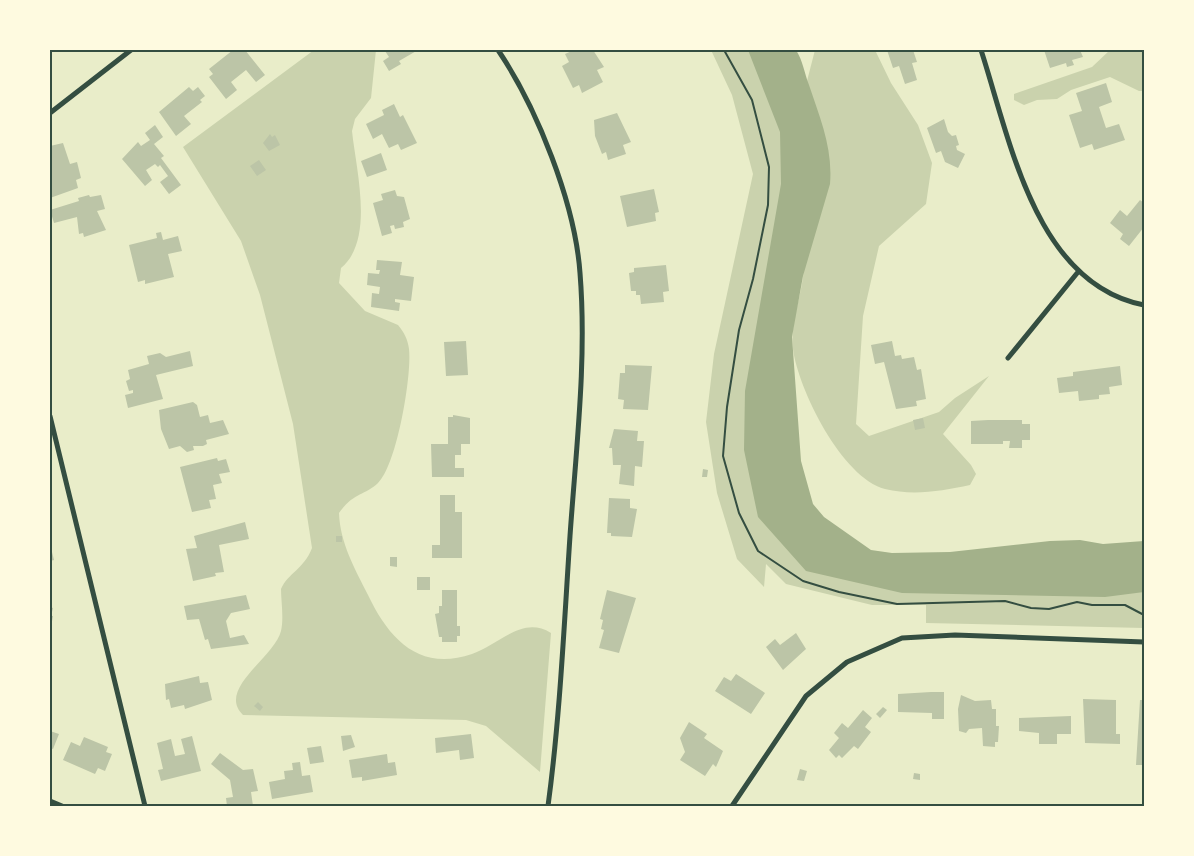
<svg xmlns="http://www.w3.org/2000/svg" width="1194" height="856" viewBox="0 0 1194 856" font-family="'Alegreya Sans',sans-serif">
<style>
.green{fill:#cad2ad}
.water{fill:#a3b18a}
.building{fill:#bcc5a7}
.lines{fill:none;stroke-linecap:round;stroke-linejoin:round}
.path{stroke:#344e41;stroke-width:2}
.minor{stroke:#344e41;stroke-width:5}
.neatline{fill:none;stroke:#344e41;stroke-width:2}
</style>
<rect width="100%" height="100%" fill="#e9edc9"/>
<!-- green -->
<path class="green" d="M314 50H376L371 98 355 119 352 131C356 170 375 240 341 268L339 283 365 311 398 325C404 332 408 340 409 349 412 375 397 465 378 483 364 496 354 492 339 513 340 543 355 569 368 595 389 639 419 672 472 654 499 645 522 615 551 633L540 772 486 726 466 720 243 715C216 689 275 657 281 631 284 618 281 601 281 589 288 573 304 569 312 548L293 424 260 295 241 241 183 147Z
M711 50H771L785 80 775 361 804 530 878 566 1144 554V628L926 623V605H872L786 584 766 564 764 587 737 559 717 493 706 422 714 354 753 174 732 95Z
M815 50H875L891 83 918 125 932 163 926 204 879 246 863 316 856 424 869 436 939 412 955 398 989 376 943 434 971 465 976 474 970 485C942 491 913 496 885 489 842 478 798 389 793 349 790 324 800 301 803 277 806 256 804 234 805 213 806 169 806 125 807 81Z
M1110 50H1144V91H1139L1110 77 1071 90 1057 99 1037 100 1024 105 1014 100V94L1092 67Z"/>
<!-- water -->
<path class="water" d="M748 50H796C803 61 804 72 809 85 820 118 833 148 830 184L803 276 792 337 801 461 813 504 824 517 871 550 892 553 950 552 1050 541 1080 540 1103 544 1144 541V592L1105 597 902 593 806 571 758 517 744 450 745 391 781 184 780 132Z"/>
<!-- building -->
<path class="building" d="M233 50H245L265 75 256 82 246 70 231 82 237 90 226 99 209 77 213 74 209 69Z
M388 50H418L399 61 401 64 389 71 383 61 389 57 385 51Z
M574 50H593L604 67 597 70 603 82 582 93 579 85 573 88 562 66 569 62 565 54Z
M887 50H913L917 62 912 63 917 80 905 84 899 66 893 68Z
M1044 50H1080L1083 57 1072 60 1074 65 1067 67 1066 63 1050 68Z
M1106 83 1112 102 1099 107 1106 128 1119 124 1125 140 1094 150 1092 144 1080 148 1069 115 1082 111 1076 93Z
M189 87 193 91 198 87 205 96 200 100 202 102 184 116 191 124 176 136 159 112Z
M394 104 400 117 403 115 417 143 401 150 398 144 389 148 382 134 373 139 366 124 384 115 382 110Z
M617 113 631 142 623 145 626 154 608 160 606 152 602 154 595 136 594 120Z
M944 119 948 132 952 136 956 135 959 145 956 146 957 150 965 154 958 168 945 162 941 151 936 153 927 128Z
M155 125 163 137 154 144 164 156 161 158 181 185 169 194 160 182 168 176 160 165 158 167 155 164 146 170 152 180 145 186 122 159 138 142 141 146 150 140 145 133Z
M270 134 272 137 275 135 280 145 269 151 263 143Z
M63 143 70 164 77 162 81 178 76 180 78 188 50 198V146Z
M381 153 387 170 367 177 361 161Z
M259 160 266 170 257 176 250 166Z
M654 189 659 212 655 213 656 221 627 227 620 196Z
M395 190 397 196 404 197 410 219 403 222 404 227 395 229 394 225 390 226 392 233 382 236 373 203 383 200 381 194Z
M89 195 90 197 101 195 105 209 97 211 106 230 84 237 83 233 79 234 77 217 54 223 50 210 79 201 78 198Z
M1140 200 1144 203V227L1129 246 1120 239 1123 234 1110 223 1120 210 1127 216Z
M161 232 163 240 178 236 182 251 168 254 174 277 145 284V280L138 282 129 245 157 238 156 233Z
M377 260 402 262 400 275 414 277 411 301 395 299V302L400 303 399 311 371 307 372 293 379 294 380 287 367 285 368 273 379 274 380 270H376Z
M666 265 669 291 663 292 664 302 641 304 640 295H636V291H631L629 273 634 272V268Z
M466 341 468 375 446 376 444 342Z
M892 341 895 356 901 355 902 359 914 357 917 370 921 369 926 399 916 401 917 406 896 409 884 362 875 364 871 345Z
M190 351 193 366 156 375 163 399 128 408 125 395 133 393V390L129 391 126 381 130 379 128 370 149 364 147 356 160 353 166 357Z
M625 365 652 366 648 410 623 409 624 400 618 399 620 373H625Z
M1120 366 1122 385 1109 387 1110 394 1099 395V399L1079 401 1078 391 1059 393 1057 378 1073 376V372Z
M193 402 197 405 200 417 208 415 210 423 223 420 229 434 206 440 207 444 203 446H193L194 450 187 452 180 446 169 449 161 429 159 410Z
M453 415 470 418V444H461V455H455V468H464V477H432L431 444H448V417H453Z
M923 418 925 428 915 430 913 420Z
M988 420H1022V424H1030V440H1022V448H1009L1010 441H1003V444H971V421Z
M614 429 638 431 637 441H644L642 467 635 466 634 486 619 484 621 465H613L612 448H609Z
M217 458 218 461 226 459 230 472 219 474 222 483 213 485 216 499 209 500 211 508 192 512 180 467Z
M703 469 708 470 707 477H702Z
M440 495H455V512H462V558H432V545H440Z
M609 498 630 499V508L637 509 632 537 611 536V533H607Z
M245 522 249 539 219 545 224 572 215 573 216 576 193 581 186 549 197 548 194 536Z
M336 536H342V542H336Z
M50 544 54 560 50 561Z
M390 557H397V567L390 566Z
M417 577H430V590H417Z
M442 590H457V626H460V636H457V642H442V637H439L435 614 439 613V606H442Z
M607 590 636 598 619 653 599 648 604 630 601 629 603 620 600 619Z
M246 595 250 609 231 613 226 621 230 638 244 635 249 644 211 649 208 639 205 640 199 619 187 620 184 606Z
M50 607 53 608 51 616H53L50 632Z
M796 633 806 649 783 670 766 647 775 639 780 645Z
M736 674 765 693 751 714 715 691 724 677 731 681Z
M199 676 200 683 208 682 212 700 185 709 184 705 171 708 169 699 166 700 165 684Z
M931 692H944V719H932V713L898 712V694Z
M961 695 975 701 991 700 992 709H996V726H999L998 742H995V747L983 746 982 728 969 729 966 733 959 731 958 709Z
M1083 699 1116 700V734H1120V744L1085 743Z
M1140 700H1144V765H1136Z
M258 702 263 707 260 711 254 706Z
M883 707 887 710 880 718 876 714Z
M863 710 872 718 865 727 871 732 858 749 854 746 842 758 839 755 836 758 829 750 839 738 834 733 842 723 848 728Z
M1071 716V734H1057V744H1039V733L1019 731V718Z
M689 722 707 734 704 738 723 751 716 767 713 764 705 776 680 760 685 752 680 738Z
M50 731 59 734 53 749 50 748Z
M471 734 474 758 460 760 459 750 436 753 435 738Z
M351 735 355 747 343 751 341 736Z
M192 736 201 771 161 781 158 770 163 769 157 743 171 739 175 756 185 754 181 739Z
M84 737 108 747 106 752 112 754 105 771 98 768 95 774 63 760 71 742 80 746Z
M321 746 324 762 310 764 307 748Z
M220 753 243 770 253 769 258 791 251 792 253 806H227L226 798 233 797 230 780 211 764Z
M387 754 388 763 395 762 397 775 362 781V777L352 778 349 760Z
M300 762 302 776 310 775 313 792 272 799 269 782 285 779 284 771 293 770 292 763Z
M800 769 807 771 804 781 797 780Z
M914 773 920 774V780L913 779Z"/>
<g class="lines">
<!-- path -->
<path class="path" d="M724 50 752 100 769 167 768 205 753 279 739 330 727 407 723 456 739 513 758 551 803 581 839 592 897 604 1005 601 1031 608 1049 609 1077 602 1092 605H1125L1144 615"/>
<!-- minor -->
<path class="minor" d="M498 50C537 108 575 203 580 273 587 360 576 449 570 536 564 626 560 717 548 806
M981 50C1010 139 1035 284 1144 305
M50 113 131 50
M1008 358 1078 272
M50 416 145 806
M50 801 62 806
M732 806 806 696 847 662 902 638 955 635 1144 642"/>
</g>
<!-- border -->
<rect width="1194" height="856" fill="none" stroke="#fefae0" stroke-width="102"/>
<rect x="51" y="51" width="1092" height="754" class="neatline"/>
</svg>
